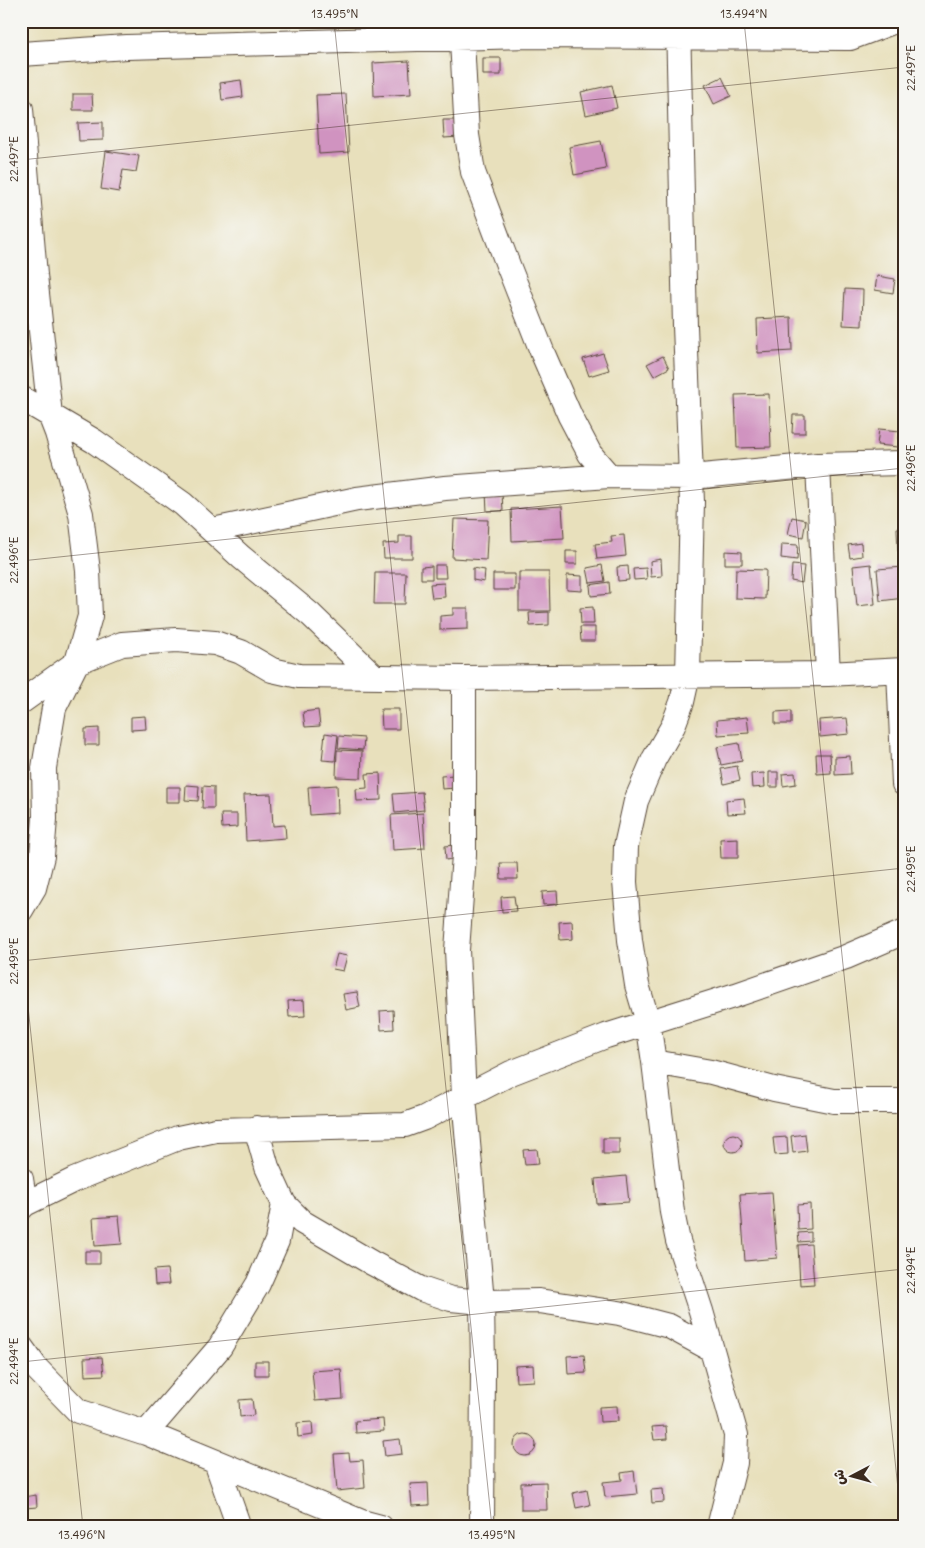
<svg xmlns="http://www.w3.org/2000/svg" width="925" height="1548" viewBox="0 0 925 1548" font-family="Delius,'Playpen Sans Arabic',sans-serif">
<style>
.building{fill:#d093c0}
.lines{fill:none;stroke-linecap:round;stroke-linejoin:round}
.minor-casing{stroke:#554536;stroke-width:26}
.minor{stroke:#fff;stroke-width:24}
.ticks{fill:none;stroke:#3b2a1e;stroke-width:1;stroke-opacity:0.45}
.neatline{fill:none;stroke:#3b2a1e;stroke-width:2}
.ticks-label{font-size:12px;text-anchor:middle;fill:#3b2a1e}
</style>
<rect width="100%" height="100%" fill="#f6f6f2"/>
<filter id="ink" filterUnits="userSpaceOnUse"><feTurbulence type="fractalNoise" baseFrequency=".02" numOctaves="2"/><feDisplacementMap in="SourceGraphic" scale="10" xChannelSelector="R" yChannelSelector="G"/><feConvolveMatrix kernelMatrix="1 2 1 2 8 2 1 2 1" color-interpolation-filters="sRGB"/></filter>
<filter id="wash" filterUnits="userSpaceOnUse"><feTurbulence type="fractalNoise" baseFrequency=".0096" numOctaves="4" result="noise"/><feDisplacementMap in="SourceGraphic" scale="20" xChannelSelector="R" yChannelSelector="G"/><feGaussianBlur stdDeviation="1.12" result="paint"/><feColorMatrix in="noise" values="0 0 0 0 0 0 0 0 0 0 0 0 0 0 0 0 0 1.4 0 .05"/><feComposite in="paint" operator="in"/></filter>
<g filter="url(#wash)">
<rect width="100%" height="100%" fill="#e8e0bc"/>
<g id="blocks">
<!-- building -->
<path class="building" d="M483 58H501V75H483Z
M409 61 411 94 374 96 373 63Z
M722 77 731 96 714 104 705 85Z
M241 80 243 97 222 100 220 83Z
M612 85 617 108 586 115 581 92Z
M73 94H92L93 110H73Z
M346 94 349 152 319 154 316 95Z
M443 120H459V137L444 138Z
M103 122V140L79 141 78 123Z
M601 141 606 169 574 175 569 147Z
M106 151 139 156 136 172 123 170 119 192 101 189Z
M877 276 895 279 893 293 875 290Z
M845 289 863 290 862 326 843 325Z
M791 317 792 351 758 353 757 319Z
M603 353 609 370 589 376 583 359Z
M663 356 669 368 654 376 647 364Z
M769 394 771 447 737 448 735 395Z
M793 415H805V433H792Z
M879 429 900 431 898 447 877 445Z
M486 493H502L503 511H487Z
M562 506 564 538 512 541 511 509Z
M792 517 806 520 803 537 788 534Z
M454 519 488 520 486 560 452 558Z
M897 528H904V551H898Z
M624 535 626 556 597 559 595 544 612 542 611 536Z
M399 536H412V558H384L383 544 399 543Z
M861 543 862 556 850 558 848 545Z
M782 544 798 545 797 560 781 558Z
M566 551H577V564H566Z
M725 551 742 552V564H725Z
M661 559 662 576 651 577 650 561Z
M871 564 875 604 857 606 853 566Z
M435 565H445L446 578H435Z
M602 565 605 581 590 583 587 568Z
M792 565 804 566 802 583 791 581Z
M432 566V579H421V567Z
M628 566 629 580 618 581 617 567Z
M904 567V598L880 601 877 569Z
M473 568 485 570 484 582 473 580Z
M646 568 647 579 634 580 633 569Z
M736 569 766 570 765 599 735 598Z
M519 572H549L550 611H519Z
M375 573H406L405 604H374Z
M493 574H515V590H493Z
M567 575 582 576V591L567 590Z
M609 582 610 594 591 596 590 585Z
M444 583 445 597 432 598 430 584Z
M593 607 594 624H581L580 608Z
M453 608H468V629L440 630V616L453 615Z
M549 612V625L530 626 529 613Z
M580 627H595V641H581Z
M381 709H399V729H382Z
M318 710 320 726 305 727 303 712Z
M791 711V724H775V712Z
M145 716 146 729 131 730V717Z
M747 717 749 733 718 735 717 720Z
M847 718 849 734 820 737 819 720Z
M99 728V745H85V729Z
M325 733 338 735 335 761 322 760Z
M339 736 364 738 363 750 338 748Z
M739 743 742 761 721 765 717 747Z
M337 750 362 751 361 778 336 777Z
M816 754H830L831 773 817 774Z
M850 756 851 774 835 775V757Z
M737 766 740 780 724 784 721 769Z
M769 772H778V787H769Z
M380 773 381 800 357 801 356 789 367 788 366 774Z
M764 773 765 787 752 788 751 774Z
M795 773 796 784 783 786 782 774Z
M454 775 455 788 442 789 441 776Z
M186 785 199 786 198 801 185 800Z
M337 785 338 813 310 815 308 787Z
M203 786 214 787V808H202Z
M166 787H180V802H166Z
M422 792 424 810 395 813 393 794Z
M271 794 273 826 285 825 286 838 246 841 244 795Z
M744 798 746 813 727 814 726 800Z
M423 813 425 848 393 850 391 815Z
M221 814H237V827L222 828Z
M738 838V858H721L720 839Z
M456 845 457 858 446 860 445 846Z
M500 863H517L518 879H501Z
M557 891 558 904 543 905 542 892Z
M514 896 516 911 502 912 501 897Z
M572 921 573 939 560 940 559 922Z
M337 954 347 956 343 971 333 969Z
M357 992 360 1007 346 1010 343 994Z
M304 1000 305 1016 289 1017 288 1001Z
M393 1010 394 1029 381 1030 380 1011Z
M724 1143a9 9 0 1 1 18 0a9 9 0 1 1-18 0Z
M805 1134 807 1151 793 1153 791 1136Z
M787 1137 788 1154 775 1155 773 1138Z
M603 1138H619V1154H603Z
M537 1149 539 1164 525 1165 523 1150Z
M626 1176 629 1202 597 1204 595 1179Z
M772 1192 777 1258 745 1261 740 1194Z
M810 1204 811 1229 798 1230 797 1205Z
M119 1216 122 1244 95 1246 93 1218Z
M811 1232V1241L799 1242 798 1233Z
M811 1244 814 1284 800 1285 798 1245Z
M85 1251H100V1264H85Z
M167 1269 169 1284 155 1285 154 1270Z
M584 1355 586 1373 568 1374 567 1356Z
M102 1357 104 1375 85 1376 84 1358Z
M255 1361H268V1375H255Z
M533 1365 534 1381 516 1382 515 1366Z
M341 1369 343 1399 315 1401 312 1371Z
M252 1399 254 1415 240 1417 239 1400Z
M617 1406 618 1421 600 1422 599 1407Z
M383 1419 384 1431 356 1433 355 1421Z
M312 1422 313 1435 298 1437 297 1423Z
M666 1426 667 1439 654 1440 652 1427Z
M514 1445a11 11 0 1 1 22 0a11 11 0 1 1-22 0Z
M400 1439 402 1454 385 1456 383 1441Z
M349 1453 350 1461 363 1460 365 1488 337 1491 334 1454Z
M634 1471 637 1494 605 1497 603 1482 622 1480 621 1473Z
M546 1482 547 1510H521V1483Z
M428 1483 429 1505 412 1506 410 1484Z
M663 1489 664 1502 652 1503 651 1490Z
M587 1490 590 1505 576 1508 573 1493Z
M36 1495 37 1507 25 1508 24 1497Z"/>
</g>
</g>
<g filter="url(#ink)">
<use href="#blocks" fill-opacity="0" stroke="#554536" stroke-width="1"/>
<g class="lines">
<defs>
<path id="minor" d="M461 21 467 135 473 172 508 265 543 354 570 416 590 454 609 476
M678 21 685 326 692 502 688 675 682 702 673 726 654 759 636 801 626 846 625 882 630 940 637 985 648 1022 654 1062 672 1212 678 1241 701 1311 736 1435 735 1463 719 1527
M21 54 127 47 527 36 850 38 895 21
M21 109 35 275 50 415 57 433 81 514 88 571 90 616 77 662 54 708 44 768 45 819 42 856 34 888 21 910
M21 398 94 441 183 504 241 557 311 615 375 677
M818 465 828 674
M213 530 357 499 445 488 609 476 691 477 818 465 904 463
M899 671 904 784
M464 678V855L457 950 464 1097 482 1302 483 1368 482 1527
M21 702 77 662 122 644 176 640 215 643 241 652 272 670 299 676 464 678 828 674 904 670
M654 1062 711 1072 774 1089 834 1101H904
M256 1128 267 1167 284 1204 302 1222 372 1263 421 1289 451 1299 482 1302 539 1301 619 1313 669 1326 711 1349
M21 1179 25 1204
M21 1208 25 1204 74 1180 178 1138 216 1130 405 1125 424 1118 511 1073 606 1036 736 995 846 957 904 932
M21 1347 37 1369 78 1411 146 1433 362 1522 381 1527
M146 1433 220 1347 258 1284 277 1241 284 1204
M216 1462 239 1527"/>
</defs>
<!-- minor casing -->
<use href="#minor" class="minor-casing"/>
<!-- minor -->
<use href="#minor" class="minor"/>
</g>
</g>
<!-- ticks -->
<path class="ticks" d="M334 21 492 1527M744 21 902 1527M21 160 904 67M21 561 904 468M21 940 83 1527M21 961 904 868M21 1362 904 1269"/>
<!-- margin -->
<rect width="925" height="1548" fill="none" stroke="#f6f6f2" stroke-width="55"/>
<!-- north arrow -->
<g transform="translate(852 1476) rotate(264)" stroke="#f6f6f2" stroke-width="4" paint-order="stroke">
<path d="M0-4L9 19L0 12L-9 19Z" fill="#3b2a1e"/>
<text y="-8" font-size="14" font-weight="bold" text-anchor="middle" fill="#3b2a1e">ش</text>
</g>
<rect x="28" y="28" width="870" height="1492" class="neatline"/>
<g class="ticks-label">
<text x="335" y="18">13.495°N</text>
<text x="744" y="18">13.494°N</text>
<text transform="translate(911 68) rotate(-90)" y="4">22.497°E</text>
<text transform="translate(14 159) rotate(-90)" y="4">22.497°E</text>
<text transform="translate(911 468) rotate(-90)" y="4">22.496°E</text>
<text transform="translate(14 560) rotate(-90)" y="4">22.496°E</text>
<text transform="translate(911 869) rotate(-90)" y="4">22.495°E</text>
<text transform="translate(14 961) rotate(-90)" y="4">22.495°E</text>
<text transform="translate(911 1270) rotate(-90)" y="4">22.494°E</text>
<text transform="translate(14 1361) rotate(-90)" y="4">22.494°E</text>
<text x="82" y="1539">13.496°N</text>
<text x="492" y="1539">13.495°N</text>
</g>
</svg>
